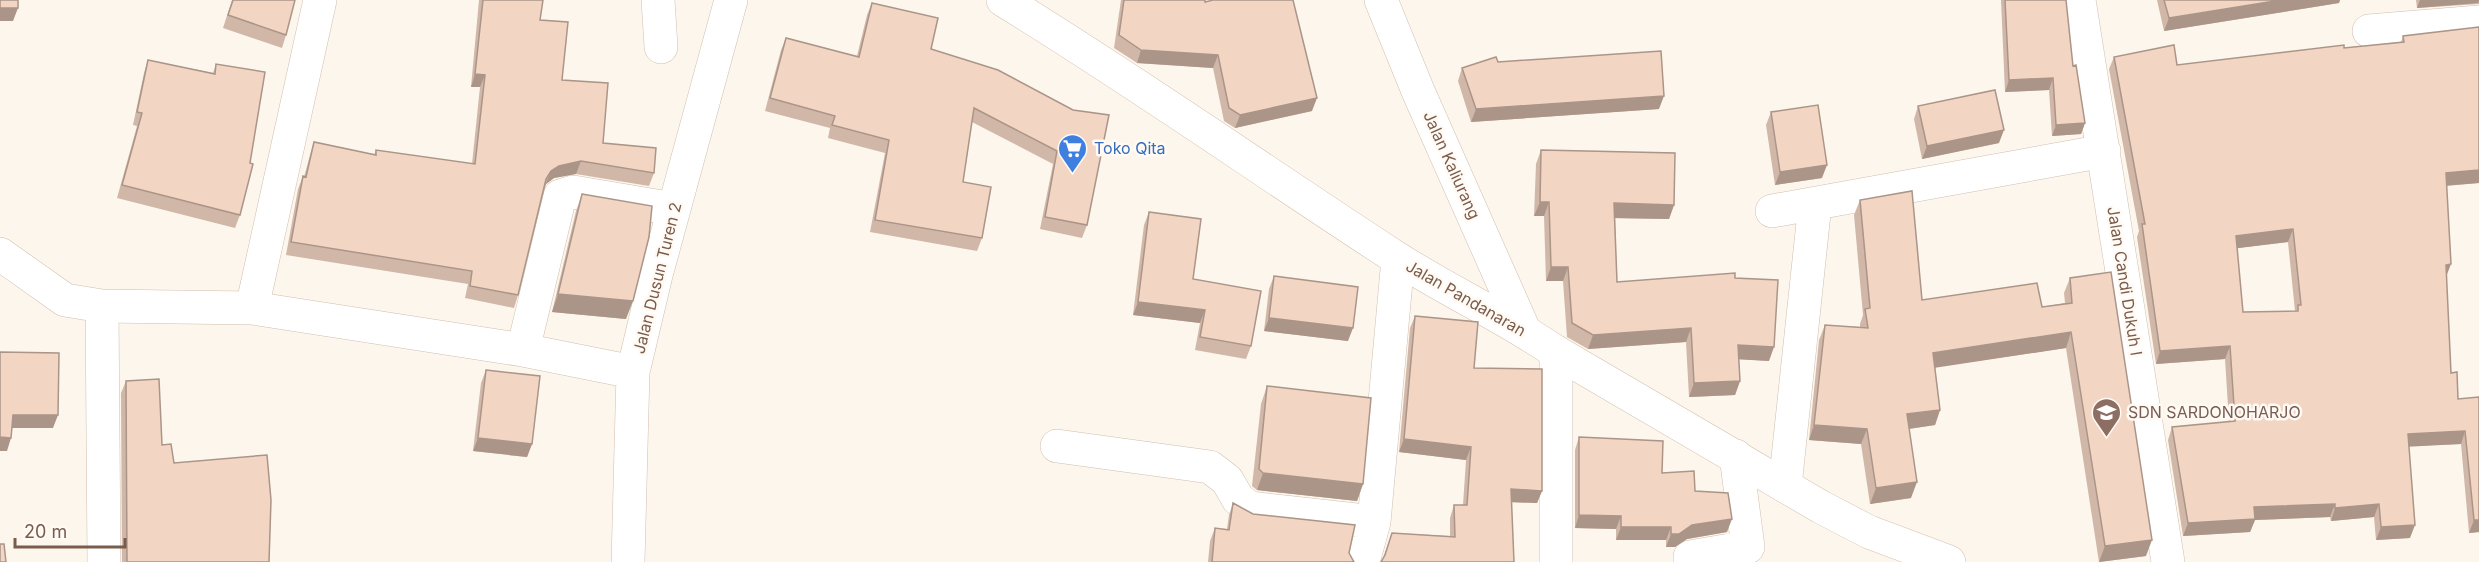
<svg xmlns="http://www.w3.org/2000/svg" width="2479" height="562" viewBox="0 0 2479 562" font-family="Inter,sans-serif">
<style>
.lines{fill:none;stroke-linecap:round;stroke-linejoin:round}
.minor-casing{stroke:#d1beb0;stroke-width:34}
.secondary-casing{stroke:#d6c0b0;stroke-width:34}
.minor{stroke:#fff;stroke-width:33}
.secondary{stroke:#fff;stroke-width:33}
.wall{fill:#d1b7a8;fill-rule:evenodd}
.shaded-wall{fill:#aa9588}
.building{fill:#f3d5c3;stroke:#aa9588;stroke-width:1.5;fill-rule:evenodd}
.labels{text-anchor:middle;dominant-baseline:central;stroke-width:5;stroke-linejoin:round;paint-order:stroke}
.shop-label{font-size:16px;fill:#366cbe;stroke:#fffaf3;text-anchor:start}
.street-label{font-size:16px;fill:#7a5c4d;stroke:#fffaf3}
.education-label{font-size:16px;fill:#785e54;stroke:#fffaf3;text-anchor:start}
</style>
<rect width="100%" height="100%" fill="#fdf6ec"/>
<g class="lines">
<defs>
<path id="minor" d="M658 0 661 47
M1381 0 1418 91 1524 330
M2079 0 2168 562
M2369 31 2479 22
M1772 211 2104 151
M0 254 65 300 102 306 252 308 523 350 633 372
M102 306 104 562
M252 308 320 0
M523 350 560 196 573 192 674 209
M1057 446 1210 467 1227 480 1238 499 1250 508 1374 522
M1785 486 1815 204
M628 562 633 372 656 275 731 0
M1363 562 1374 522 1398 259
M1556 562V352
M1690 562V557L1748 547 1736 456"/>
<path id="secondary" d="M1003 0C1137 82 1264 172 1395 257 1448 291 1505 317 1556 352L1821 507 1869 532 1949 562"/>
</defs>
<!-- minor casing -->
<use href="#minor" class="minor-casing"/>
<!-- secondary casing -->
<use href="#secondary" class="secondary-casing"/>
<!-- minor -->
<use href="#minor" class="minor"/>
<!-- secondary -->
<use href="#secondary" class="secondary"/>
</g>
<!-- wall -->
<path class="wall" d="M232 0H295L286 35 282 48 223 28Z
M479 0H543L540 20 562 80 603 143 654 173 649 186 576 174 554 178 546 184 518 295 514 308 465 298 468 284 286 255 298 189 303 176 304 177 310 155 314 142 374 155 376 150 472 164 480 87H471Z
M1121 0H1205V2L1312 111 1235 128 1224 121 1213 68 1137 63 1114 48Z
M2001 0H2066L2073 66 2085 123 2081 134 2052 136 2049 90 2005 92Z
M2157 0H2340L2339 3 2164 31Z
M2416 0H2479V4L2417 8Z
M872 3 931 49 1073 110 1087 225 1082 238 1040 229 1053 164 972 122 963 182 982 238 977 251 870 232 885 153 828 138 830 128 765 111 781 50 786 38 857 56 867 15Z
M2479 27V183L2446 186V276L2451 373 2458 399 2479 397V532L2469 533 2461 444 2409 446 2410 538 2376 540 2374 517 2331 521 2330 517 2255 520 2250 532 2183 536 2168 440 2172 427 2229 422 2225 359 2156 364 2137 237 2139 231 2109 69 2114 57 2177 65 2401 42 2403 36ZM2288 242 2295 311 2243 312 2237 248Z
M148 60 213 73 216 64 240 215 235 228 117 198 137 126 133 125 144 73Z
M1498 62 1659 109 1471 122 1458 81 1462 68Z
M1918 106 1999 143 1922 159 1914 119Z
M1771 112 1822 178 1775 185 1766 125Z
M1541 150 1674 205 1669 219 1615 218 1617 282 1735 278 1769 361 1739 359 1740 381 1735 395 1689 397 1686 342 1588 349 1567 337 1563 281H1546L1544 216H1534L1536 164Z
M582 194 626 319 552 312 576 211Z
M1860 200 1922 300 2042 307 2065 303 2064 293 2070 278 2146 556 2099 562 2066 348 1935 367 1940 410 1935 425 1909 429 1911 498 1870 504 1861 444 1809 440 1819 340 1825 325 1860 327V324L1863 315 1854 215Z
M1149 212 1193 279 1251 346 1246 359 1195 350 1200 323 1133 315 1144 225Z
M1274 276 1348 341 1264 331 1269 289Z
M1415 316 1474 368 1542 491 1537 503 1511 502 1514 562 1383 558 1392 533 1450 536V518L1454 505H1463L1466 460 1399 452 1410 328Z
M486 370 532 444 527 457 473 451 481 383Z
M126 381 162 445 174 463 269 562H122L121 393Z
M1267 386 1363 484 1357 501 1257 490 1252 486 1261 404Z
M1579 437 1662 473 1695 491 1727 532 1687 539 1675 547H1666V540H1616V529L1575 528V450Z
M1233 503 1253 514 1349 553 1354 562H1208L1210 541 1215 528 1227 529 1229 515Z"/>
<!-- shaded-wall -->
<path class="shaded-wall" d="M2281 0H2340L2339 3 2164 31 2169 18Z
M2420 0H2479V1L2478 3 2417 8Z
M0 8H18L13 21H0Z
M1141 50 1218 55 1213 68 1137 63Z
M475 74 485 75 480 87H471Z
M2053 78 2049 90 2005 92 2009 80Z
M1664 96 1659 109 1471 122 1476 109Z
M1317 98 1312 111 1235 128 1240 115Z
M2085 123 2081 134 2052 136 2056 125Z
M2004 130 1999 143 1922 159 1927 146Z
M581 161 576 174 554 178 546 184 542 192 551 171 559 166Z
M1827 165 1822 178 1775 185 1780 172Z
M2479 170V183L2441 186 2446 173Z
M1540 202H1549L1544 216H1534Z
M1614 203 1674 205 1669 219 1609 218Z
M2293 229 2288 242 2231 249 2236 236Z
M2451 264 2446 277V265Z
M1551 267H1568L1563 281H1546Z
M558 294 633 301 626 319 552 312Z
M1138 302 1205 310 1200 323 1133 315Z
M1269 318 1353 328 1348 341 1264 331Z
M1691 328 1686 342 1588 349 1593 335Z
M2071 332 2066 348 1927 369 1933 353Z
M1738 345 1774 347 1769 361 1733 359Z
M2230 346 2225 359 2156 364 2160 351Z
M1740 381 1735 395 1689 397 1694 383Z
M1940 410 1935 425 1901 430 1907 414Z
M13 415H58L53 428H9Z
M1814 425 1867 429 1861 444 1809 440Z
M2465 431 2461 444 2403 447 2408 434Z
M0 437 11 438 7 451H0Z
M478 438 532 444 527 457 473 451Z
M1404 439 1471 447 1466 460 1399 452Z
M1263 473 1363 484 1357 501 1257 490Z
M1917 482 1911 498 1870 504 1876 488Z
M1511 489 1542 491 1537 503 1506 502Z
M2335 504 2330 517 2255 520 2250 532 2183 536 2188 523 2254 507Z
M2379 504 2374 517 2331 521 2335 508Z
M1579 515 1621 516 1616 529 1575 528Z
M1732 519 1727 532 1687 539 1675 547H1666L1671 534 1692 525Z
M2474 520H2479V532L2469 533Z
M2415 525 2410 538 2376 540 2381 527Z
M1621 527H1671L1666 540H1616Z
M2152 540 2146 556 2099 562 2105 546Z"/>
<!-- building -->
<path class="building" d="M0 0H18V8H0Z
M233 0H295L286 35 228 15Z
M483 0H543L540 20 568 22 562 80 608 83 603 143 656 148 654 173 581 161 559 166 551 171 546 179 518 295 470 286 472 271 291 242 303 176 306 177 314 142 376 155V150L475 164 485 75 475 74Z
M1124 0H1205V2L1213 0H1293L1317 98 1240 115 1229 108 1218 55 1141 50 1119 35Z
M2005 0H2066L2073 66 2076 65 2085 123 2056 125 2053 78 2009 80Z
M2164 0H2281L2169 18Z
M872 3 938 18 931 49 998 70 1073 110 1109 115 1087 225 1045 217 1057 151 974 108 963 182 991 187 982 238 875 220 889 140 832 125 835 116 770 98 786 38 859 57Z
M2479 27V170L2446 173 2451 264 2446 265 2451 373 2457 372 2458 399 2479 397V520H2474L2465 431 2408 434 2415 525 2381 527 2379 504 2335 508V504L2254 507 2255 519 2188 523 2172 427 2235 421 2230 346 2160 351 2142 224H2145L2114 57 2174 45 2177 65 2344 45V48L2404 42 2403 36ZM2293 229 2301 305H2298V311L2243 312 2236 236Z
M1661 51 1664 96 1476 109 1462 68 1496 57 1498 62Z
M148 60 215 74 216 64 265 72 250 163 253 164 240 215 122 185 142 113 137 112Z
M1995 90 2004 130 1927 146 1918 106Z
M1818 105 1827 165 1780 172 1771 112Z
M1541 150 1675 153 1674 205 1614 203 1617 282 1735 273V278L1778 280 1774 347 1738 345 1740 381 1694 383 1691 328 1593 335 1572 323 1568 267H1551L1549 202H1540Z
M1912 191 1922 300 2037 283 2042 307 2072 303 2070 278 2111 272 2152 540 2105 546 2071 332 1933 353 1940 410 1907 414 1917 482 1876 488 1867 429 1814 425 1825 325 1868 328 1865 309 1870 308 1860 200Z
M582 194 652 206 649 237 633 301 558 294Z
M1149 212 1201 219 1193 279 1261 291 1251 346 1200 337 1205 310 1138 302Z
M1274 276 1358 287 1353 328 1269 318Z
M1415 316 1478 322 1474 368 1542 369V491L1511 489 1514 562H1381L1385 555 1392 533 1455 537 1454 505H1467L1471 447 1404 439Z
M0 352 59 353 58 415H13L11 438 0 437Z
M486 370 540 376 532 444 478 438Z
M159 379 162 445 171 444 174 463 267 455 271 500 269 562H127L126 381Z
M1267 386 1371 398 1363 484 1263 473 1259 469Z
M1579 437 1663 441 1662 473 1694 471 1695 491 1728 493 1732 519 1692 525 1679 534H1671V527H1621V516L1579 515Z
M1233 503 1253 514 1355 525 1349 553 1354 562H1212L1215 528 1229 530Z
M0 544H4L6 562H0Z"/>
<!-- icons -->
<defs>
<symbol id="supermarket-pin" viewBox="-11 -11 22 30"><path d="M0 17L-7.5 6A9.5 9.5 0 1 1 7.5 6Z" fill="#3f7fe0" stroke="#fffaf3"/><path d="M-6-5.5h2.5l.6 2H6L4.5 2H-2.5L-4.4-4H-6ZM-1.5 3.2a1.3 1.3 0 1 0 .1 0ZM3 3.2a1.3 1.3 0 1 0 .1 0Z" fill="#fff"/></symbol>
<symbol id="school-pin" viewBox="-11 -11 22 30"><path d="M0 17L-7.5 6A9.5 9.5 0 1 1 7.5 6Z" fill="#8d6e63" stroke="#fffaf3"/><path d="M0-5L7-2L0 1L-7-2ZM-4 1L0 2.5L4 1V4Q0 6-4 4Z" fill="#fff"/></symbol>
</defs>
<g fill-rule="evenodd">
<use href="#supermarket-pin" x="1056" y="132" width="33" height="45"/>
<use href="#school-pin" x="2090" y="396" width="33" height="45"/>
</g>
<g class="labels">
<!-- shop labels -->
<g class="shop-label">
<text x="1094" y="148">Toko Qita</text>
</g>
<!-- street labels -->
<g class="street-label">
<text transform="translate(1452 165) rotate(66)">Jalan Kaliurang</text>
<text transform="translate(657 278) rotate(-76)">Jalan Dusun Turen 2</text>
<text transform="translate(2125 281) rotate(81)">Jalan Candi Dukuh I</text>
<text transform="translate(1466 298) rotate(30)">Jalan Pandanaran</text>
</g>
<!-- education labels -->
<g class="education-label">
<text x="2128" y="412">SDN SARDONOHARJO</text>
</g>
</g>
<!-- scale -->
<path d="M15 538v9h110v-9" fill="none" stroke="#7a5c4d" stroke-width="3"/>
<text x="24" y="538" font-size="18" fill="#7a5c4d" stroke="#fffaf3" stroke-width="4.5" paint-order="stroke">20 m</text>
</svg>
